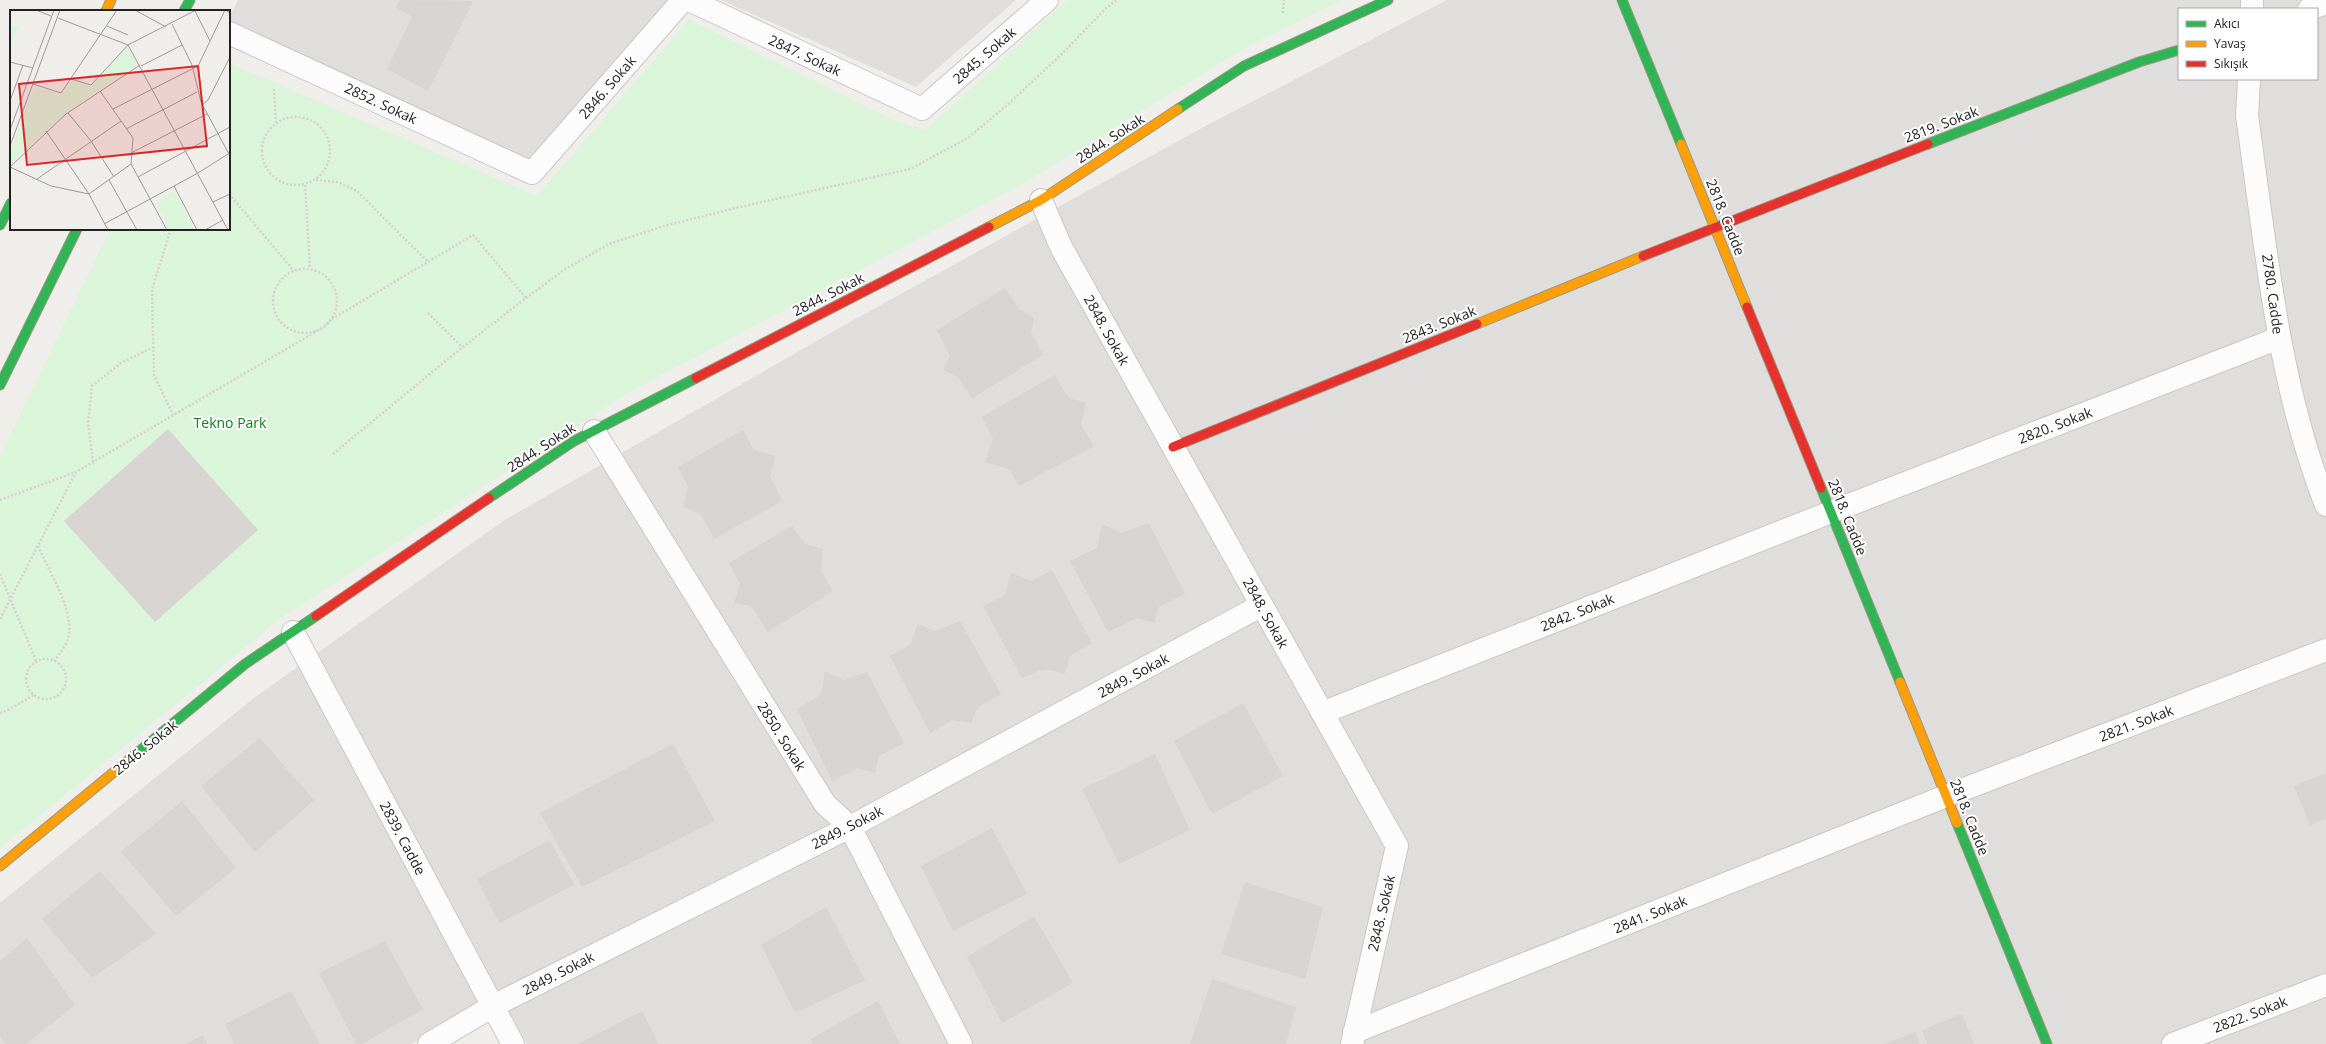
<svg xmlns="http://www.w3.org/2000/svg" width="2326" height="1044" viewBox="0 0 2326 1044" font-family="'Open Sans',sans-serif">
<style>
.residential{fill:#dfdedc;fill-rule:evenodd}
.park{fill:#daf5da}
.building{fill:#d7d4d2}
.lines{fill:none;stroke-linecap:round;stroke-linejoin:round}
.street-casing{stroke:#c9c8c7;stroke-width:24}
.fast-casing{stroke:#999a82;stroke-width:11}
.slow-casing{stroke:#999a82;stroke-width:11}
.jam-casing{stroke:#999a82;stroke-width:11}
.path{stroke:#dccecd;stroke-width:2.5;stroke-dasharray:2 2;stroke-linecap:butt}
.street{stroke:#fdfcfc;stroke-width:22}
.fast{stroke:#30b455;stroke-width:9}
.slow{stroke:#ff9f0a;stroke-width:9}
.jam{stroke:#e5322d;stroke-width:9}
.labels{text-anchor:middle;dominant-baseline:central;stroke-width:4;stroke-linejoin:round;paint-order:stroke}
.street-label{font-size:14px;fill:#222;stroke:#fff}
.park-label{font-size:14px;fill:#0c8416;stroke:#fff}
.inset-road{fill:none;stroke:#9e9c9b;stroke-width:1}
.view{fill:#d62828;fill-opacity:0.15;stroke:#d62828;stroke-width:2}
.inset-edge{fill:none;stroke:#222;stroke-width:2}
</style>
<rect width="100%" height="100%" fill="#f0eeeb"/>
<!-- residential -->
<path class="residential" d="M238 0H670L529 160 229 26V18Z
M721 0H1016L916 87Z
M1447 0H2326V1044H527L498 992 411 1044H0V903L254 698 503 521 848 323 1198 130ZM2179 9H2317V79H2179Z"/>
<!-- park -->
<path class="park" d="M1067 0H1343L1250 45 1024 183 626 394 281 618 0 848V456L110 229H229V63L537 196 689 19 898 122 926 130Z"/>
<!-- building -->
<path class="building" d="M400 0 473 1 428 91 387 69 412 17 396 7Z
M1005 288 1020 310 1034 318 1031 332 1043 355 972 398 958 377 943 370 950 356 937 330Z
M1055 375 1068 397 1086 403 1081 425 1094 446 1019 486 1009 469 985 462 993 439 982 417Z
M168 429 258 530 155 622 64 521Z
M743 430 754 450 775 456 770 476 782 501 714 539 701 514 683 507 688 487 678 467Z
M1149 523 1185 594 1159 607 1154 623 1137 618 1108 632 1070 561 1097 548 1102 524 1121 533Z
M792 526 805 544 823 549 821 571 833 591 768 632 751 606 734 603 740 584 729 563Z
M1052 570 1092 643 1070 656 1065 673 1044 669 1022 678 983 606 1005 595 1011 573 1031 581Z
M960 621 1001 694 978 707 971 723 952 720 930 733 890 656 910 645 918 624 935 631Z
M825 672 844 680 867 672 904 743 879 756 875 773 858 768 832 781 797 709 821 695Z
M1243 703 1283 776 1212 814 1174 741Z
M260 738 314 800 255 852 201 786Z
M673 744 715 821 582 887 540 813Z
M1155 754 1190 830 1119 864 1082 789Z
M2326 773V819L2310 825 2294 786Z
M182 801 236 868 176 916 121 852Z
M992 828 1027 894 953 931 921 866Z
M550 840 574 885 499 923 477 879Z
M100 871 156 934 92 978 42 919Z
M1245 882 1323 907 1305 979 1221 954Z
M826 907 865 980 795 1013 761 945Z
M1034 916 1073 983 1002 1023 967 957Z
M27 938 75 1005 26 1044H6L0 1036V961Z
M385 941 423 1009 362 1044H356L319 973Z
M1212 979 1296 1007 1286 1044H1190Z
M291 991 320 1044H234L225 1024Z
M878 1001 900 1044H813L811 1039Z
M642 1011 659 1044H578Z
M1962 1014 1974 1044H1927L1922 1030Z
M1915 1032 1920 1044H1884Z
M203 1035 207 1044H186Z"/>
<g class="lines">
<defs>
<path id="street" d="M689 0 922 109 1047 0
M2252 0V9
M2309 9 2326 3
M229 33 532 173 683 0
M2249 79 2247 116C2266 246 2277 381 2326 505
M1041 200 1061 247 1397 846 1352 1044
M594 431 825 804 850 827 961 1044
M293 632 513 1044
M1322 713 1831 512 2279 338
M1354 1032 1946 796 2326 650
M429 1044 493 1006 850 827 1262 605
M2173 1044 2326 985"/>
<path id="fast" d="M1622 0 1681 144
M184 11 190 0
M1178 109 1244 66 1388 0
M1928 144 2139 62 2179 50
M0 225 11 203
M0 385 77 229
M1821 488 1900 682
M489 498 574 441 696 378
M131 758 245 664 316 616
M1957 823 2047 1044"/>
<path id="slow" d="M106 11 111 0
M1681 144 1747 307
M989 227 1041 200 1178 109
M1477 324 1643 256
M1900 682 1957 823
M0 866 131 758"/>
<path id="jam" d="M1643 256 1928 144
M1747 307 1821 488
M696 378 989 227
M1173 447 1477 324
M316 616 489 498"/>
</defs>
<!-- street casing -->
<use href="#street" class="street-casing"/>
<!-- fast casing -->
<use href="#fast" class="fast-casing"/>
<!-- slow casing -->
<use href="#slow" class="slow-casing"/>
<!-- jam casing -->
<use href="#jam" class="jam-casing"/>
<!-- path -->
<path class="path" d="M1283 13 1284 0
M274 89 276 123
M262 151a34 34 0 1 1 68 0a34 34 0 1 1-68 0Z
M316 180 338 182 357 191 428 262
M305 185 310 269
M229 194 294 271
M171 229 152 289 154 375 173 415
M273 301a32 32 0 1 1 64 0a32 32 0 1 1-64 0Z
M428 313 462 347
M333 454 454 354 526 298 564 270 609 244 664 226 744 206 910 169 968 138 1006 106 1064 52 1105 9 1117 0
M93 462 88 423 92 386 121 363 154 347
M0 500 76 472
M38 546C48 569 73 609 69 634 68 644 60 653 54 661
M0 574 36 661
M0 619 76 472 324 327 332 319 473 235 526 298
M26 679a20 20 0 1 1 40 0a20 20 0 1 1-40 0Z
M0 713 8 710 34 695"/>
<!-- street -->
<use href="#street" class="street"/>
<!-- fast -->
<use href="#fast" class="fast"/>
<!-- slow -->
<use href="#slow" class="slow"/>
<!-- jam -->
<use href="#jam" class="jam"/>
</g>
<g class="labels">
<!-- street labels -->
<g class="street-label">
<text transform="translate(805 55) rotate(25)">2847. Sokak</text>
<text transform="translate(984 55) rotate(-41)">2845. Sokak</text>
<text transform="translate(607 87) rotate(-49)">2846. Sokak</text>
<text transform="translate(381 103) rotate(25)">2852. Sokak</text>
<text transform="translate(1941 124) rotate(-21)">2819. Sokak</text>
<text transform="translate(1110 138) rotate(-33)">2844. Sokak</text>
<text transform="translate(1726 217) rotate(68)">2818. Cadde</text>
<text transform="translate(828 294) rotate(-27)">2844. Sokak</text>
<text transform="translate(2273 294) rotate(82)">2780. Cadde</text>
<text transform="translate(1439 324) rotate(-22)">2843. Sokak</text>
<text transform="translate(1107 330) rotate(61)">2848. Sokak</text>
<text transform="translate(2055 425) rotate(-21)">2820. Sokak</text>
<text transform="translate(541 447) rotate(-33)">2844. Sokak</text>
<text transform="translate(1848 517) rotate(68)">2818. Cadde</text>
<text transform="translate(1577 612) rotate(-22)">2842. Sokak</text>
<text transform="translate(1266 613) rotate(61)">2848. Sokak</text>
<text transform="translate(1133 675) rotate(-28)">2849. Sokak</text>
<text transform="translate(2136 723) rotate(-21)">2821. Sokak</text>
<text transform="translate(782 736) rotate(58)">2850. Sokak</text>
<text transform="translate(145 747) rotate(-39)">2846. Sokak</text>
<text transform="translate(1970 817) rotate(68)">2818. Cadde</text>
<text transform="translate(847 827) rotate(-27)">2849. Sokak</text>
<text transform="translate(403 838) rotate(62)">2839. Cadde</text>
<text transform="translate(1381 913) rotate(-77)">2848. Sokak</text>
<text transform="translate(1650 914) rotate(-22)">2841. Sokak</text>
<text transform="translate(558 973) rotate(-27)">2849. Sokak</text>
<text transform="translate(2250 1014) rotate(-21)">2822. Sokak</text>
</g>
<!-- park labels -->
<g class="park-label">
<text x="230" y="422">Tekno Park</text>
</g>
</g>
<!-- overview -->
<g transform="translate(10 10)">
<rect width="220" height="220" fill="#f0eeeb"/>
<path d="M0 14 8 16 2 32 0 31ZM118 37 127 54 60 100 0 154V143L24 77 51 85 62 70 81 77ZM164 181 184 220H160L145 191Z" fill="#daf5da"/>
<path class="inset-road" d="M26 0 41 6M125 0 156 17M185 1 200 31M48 8 118 35 218 220M162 14 182 55 191 92 220 146M97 16 118 25M0 52 23 58M131 56 172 35M61 69 81 75 118 35 186 0M23 74 51 83 107 0M0 91 13 55M192 95 198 90 220 47M103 99 188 56 215 0 220 3M58 103 81 131 104 167M116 119 187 82M0 120 44 0M36 121 79 184 98 220M0 136 50 0M121 143 197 104M121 154 157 220M0 157 56 104 130 55M0 157 41 176 79 184M128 167 220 117M27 169 111 111M99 170 127 220M164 176 187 220M79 184 121 154 123 128 90 81M203 192 220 184M94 214 188 163 218 144M195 220 213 210"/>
<path class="view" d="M188 56 197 136 17 155 9 74Z"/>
<rect width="220" height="220" class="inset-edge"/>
</g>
<!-- legend -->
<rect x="2178" y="8" width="140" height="72" fill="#ffffff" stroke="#a7a7a7"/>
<rect x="2186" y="21" width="20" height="6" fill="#30b455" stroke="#a7a7a7"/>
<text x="2214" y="28" font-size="12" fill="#222222">Akıcı</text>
<rect x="2186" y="41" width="20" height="6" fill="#ff9f0a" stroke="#a7a7a7"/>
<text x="2214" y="48" font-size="12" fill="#222222">Yavaş</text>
<rect x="2186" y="61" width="20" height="6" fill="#e5322d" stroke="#a7a7a7"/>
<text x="2214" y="68" font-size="12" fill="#222222">Sıkışık</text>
</svg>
